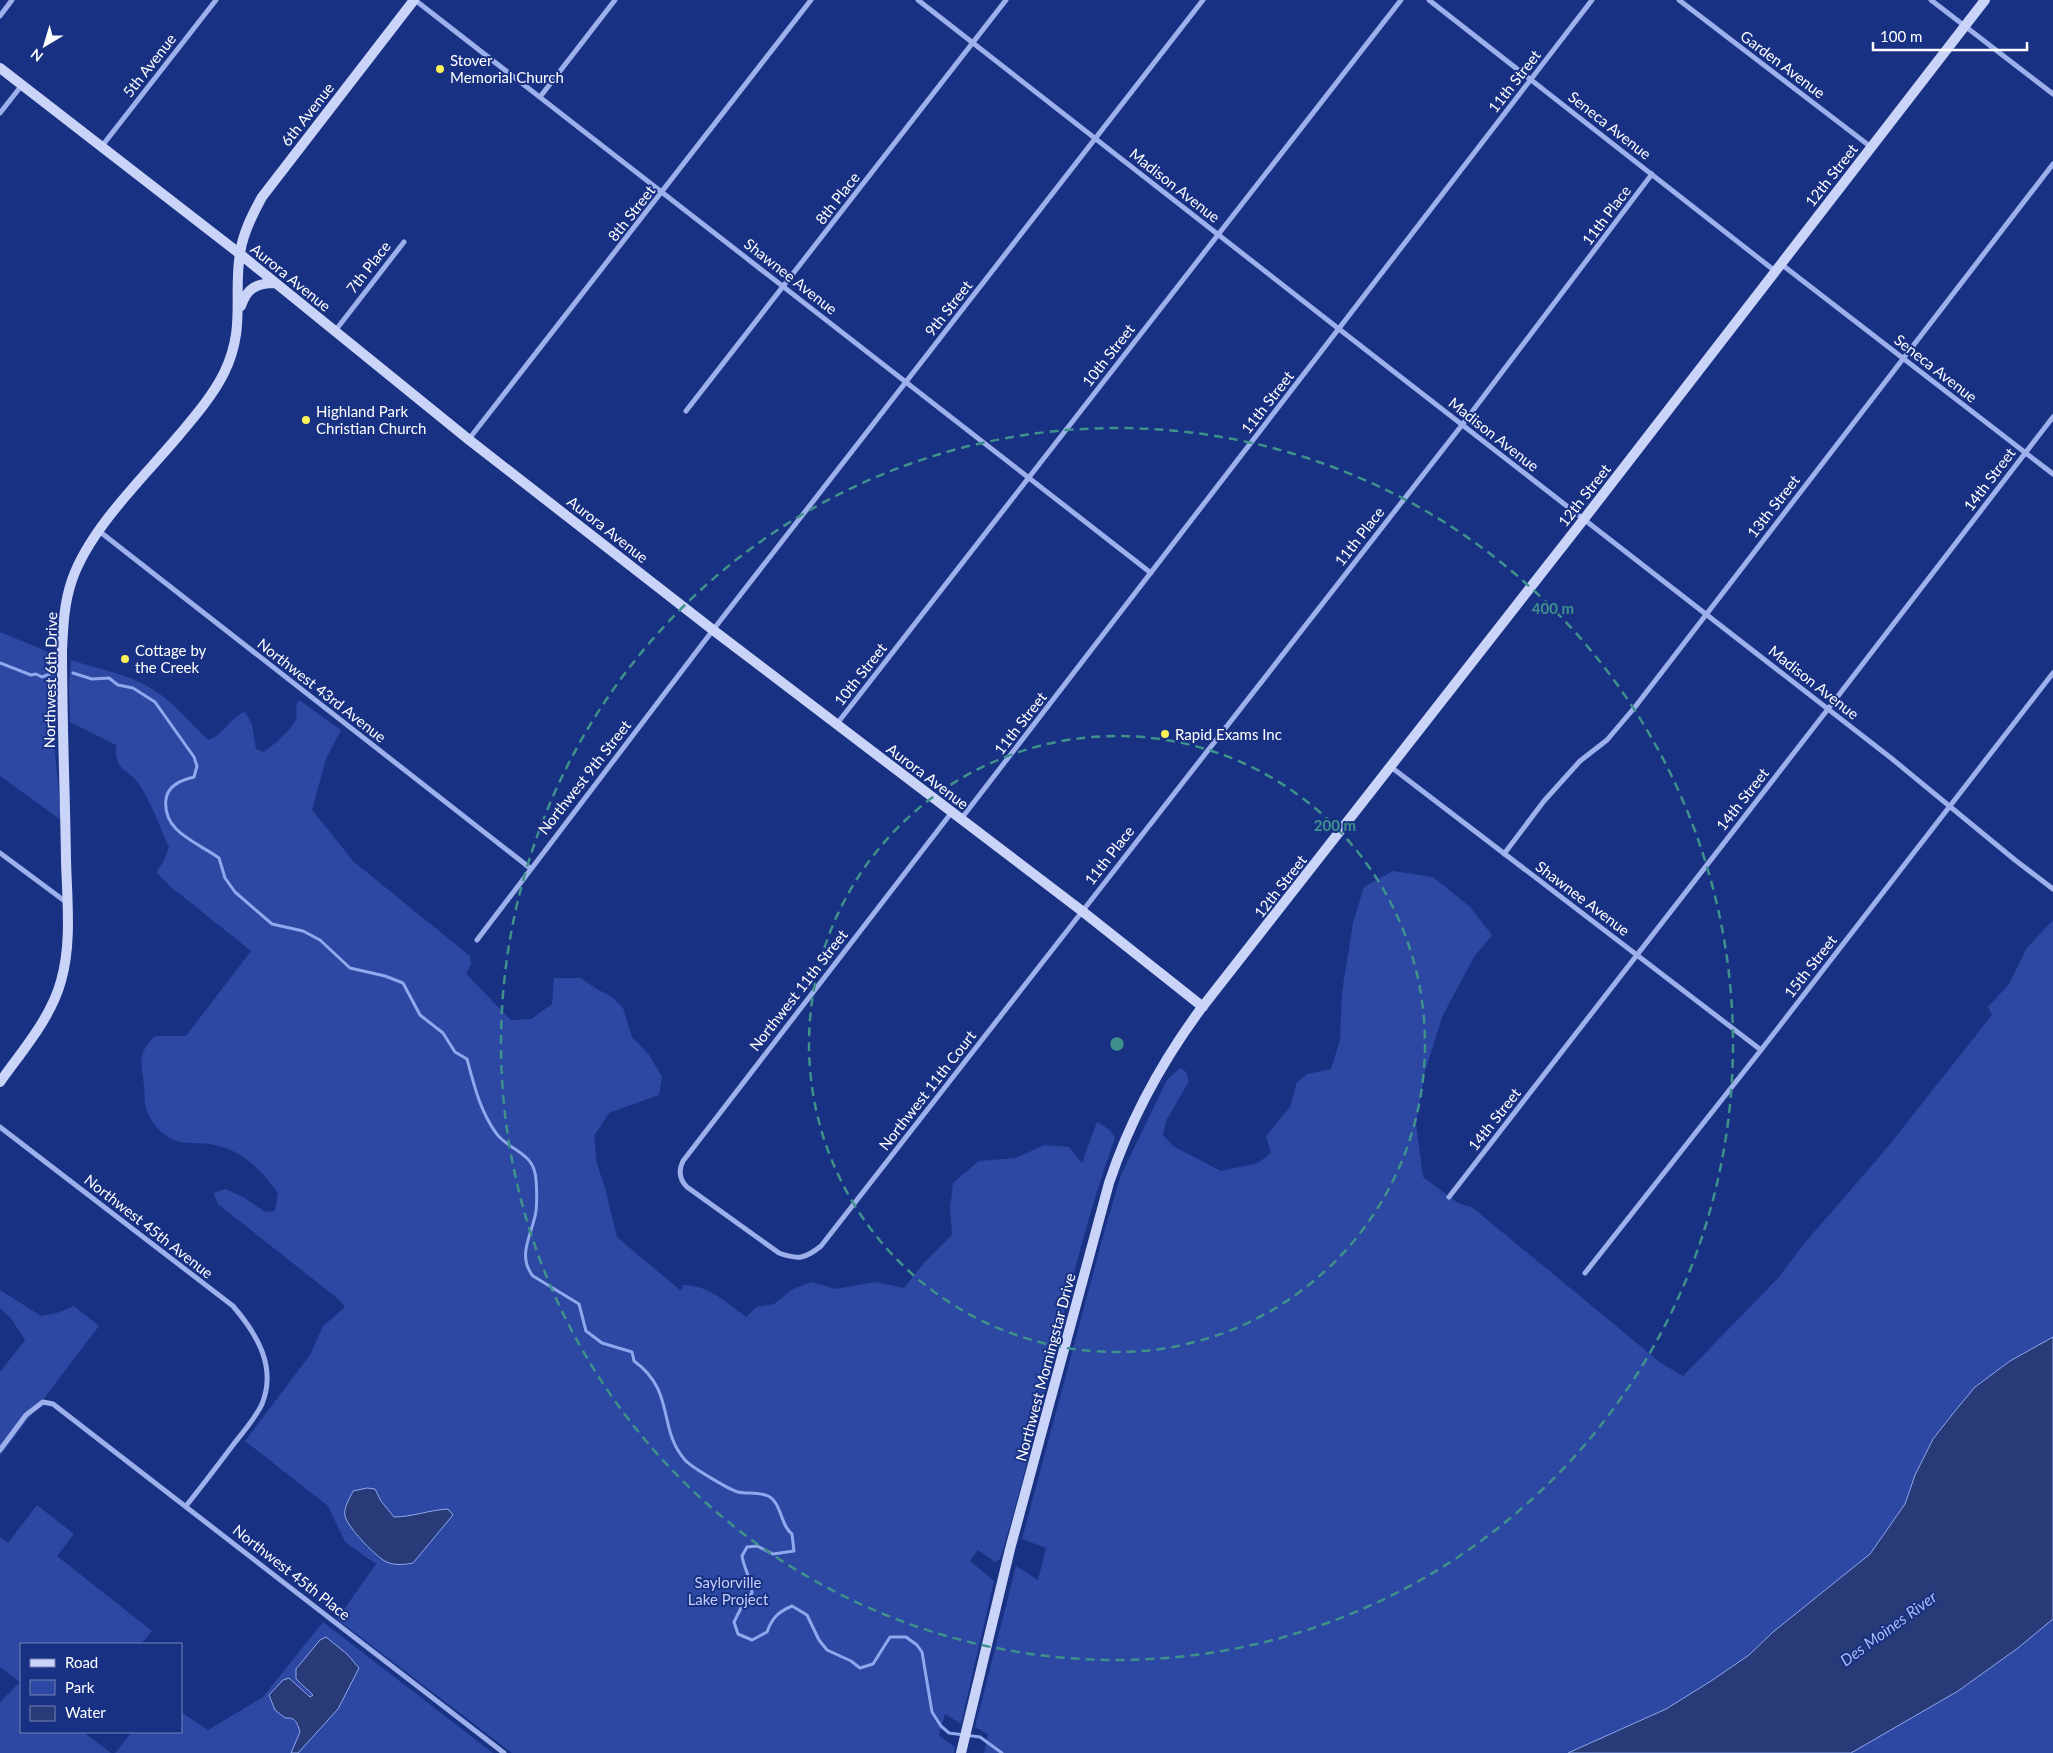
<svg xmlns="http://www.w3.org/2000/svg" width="2053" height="1753" viewBox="0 0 2053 1753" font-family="Lato,sans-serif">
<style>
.green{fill:#2c48a2}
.water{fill:#293a78;stroke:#90a8ee}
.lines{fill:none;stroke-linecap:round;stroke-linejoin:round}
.stream{stroke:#90a8ee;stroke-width:3}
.street{stroke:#9eb0eb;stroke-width:5}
.secondary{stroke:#cad4f8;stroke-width:10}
.ring{fill:none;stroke:#3f918b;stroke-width:2.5;stroke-dasharray:9 6}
.poi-dot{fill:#fef259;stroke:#193183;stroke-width:2}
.labels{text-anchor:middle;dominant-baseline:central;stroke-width:4;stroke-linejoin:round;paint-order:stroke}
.poi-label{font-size:15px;fill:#fff;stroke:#193183;text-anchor:start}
.street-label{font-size:15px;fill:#fff;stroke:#193183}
.park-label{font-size:15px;fill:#c3cff8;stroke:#193183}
.water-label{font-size:16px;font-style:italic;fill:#a9bbf3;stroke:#193183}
.centre{fill:#3f918b;stroke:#193183;stroke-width:2.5}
.ring-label{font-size:15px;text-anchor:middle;font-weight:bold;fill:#3f918b;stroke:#193183;stroke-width:4;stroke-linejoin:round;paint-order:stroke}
</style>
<rect width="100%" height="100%" fill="#193183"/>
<!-- green -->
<path class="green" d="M0 632 56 655 55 751 61 820 0 776Z
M71 660C98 669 129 674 154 690 174 703 191 723 208 740 225 735 229 717 245 712L252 724 256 749 264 752C273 745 292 730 296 719 298 712 294 706 299 700L341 730 326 759 312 810 354 862 470 956 471 964 466 974 511 1020 531 1019 552 1004 554 978H581L595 988 612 997 623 1008 632 1037 650 1056 662 1077 659 1095 609 1113 594 1136 597 1164 605 1188 617 1237 681 1291 683 1285C709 1285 727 1303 746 1317L756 1307 774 1304 793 1289 812 1282 835 1289 876 1282 904 1288 924 1263 952 1235 950 1208 953 1183 979 1161 1016 1158 1044 1145 1069 1147 1082 1163 1097 1122 1110 1130 1115 1138C1066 1275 1043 1420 1000 1559L995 1562 978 1550 970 1561 994 1581 961 1724 945 1714 939 1736 955 1747 954 1753H512L337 1619 376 1564 345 1542 328 1506 245 1441 310 1355 323 1326 345 1307 337 1298 218 1204 213 1193 226 1189 245 1198 265 1212 275 1211 278 1193C259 1168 242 1149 209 1144 195 1142 180 1145 168 1137 157 1130 147 1117 145 1104 144 1097 145 1091 144 1085 141 1064 137 1053 155 1036H186L251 951 171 887 156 872 163 862 169 847C160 827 152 805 141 787 130 769 114 773 116 745L70 722 69 685Z
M1393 871 1433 877 1469 906 1492 935 1474 957 1443 1015 1425 1071 1416 1124 1423 1177 1458 1203 1473 1208 1661 1363 1683 1376 1779 1277 1803 1245 1886 1149 1992 1015 1988 1007 2009 984 2026 949 2053 920V1337L2010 1361 1975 1387 1955 1411 1933 1439 1915 1475 1905 1504 1870 1554 1773 1632 1749 1655 1711 1681 1666 1709 1568 1753H984L988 1734 975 1727 1016 1566 1038 1580 1046 1548 1022 1539 1105 1229 1121 1175 1167 1080 1180 1068 1186 1072 1189 1081 1166 1121 1163 1135 1173 1146 1221 1171 1258 1163 1271 1153 1266 1136 1290 1107 1297 1082 1307 1074 1331 1069 1340 1040 1342 992 1353 923 1364 887Z
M0 1290 41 1316 57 1313 74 1306 99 1326 0 1456V1372L25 1340 10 1317 0 1308Z
M37 1505 74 1534 57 1556 152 1631 141 1644H21V1732H83L111 1753H0V1702L20 1682 0 1667V1537L8 1543Z
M2053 1619V1753H1851L1958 1691 2018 1648Z
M323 1622 493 1753H115L132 1732H181V1712L208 1730 263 1697Z"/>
<!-- water -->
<path class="water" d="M2053 1337V1619L2018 1648 1958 1691 1851 1753H1568L1666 1709 1711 1681 1749 1655 1773 1632 1870 1554 1905 1504 1915 1475 1933 1439 1955 1411 1975 1387 2010 1361Z
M367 1488 375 1489 381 1501 394 1517C412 1517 429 1510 448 1509L453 1515 413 1563C403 1565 392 1566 383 1560 373 1553 348 1528 345 1516 343 1508 350 1498 353 1491Z
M326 1637 347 1654 359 1668 338 1709 298 1753H291L300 1732C297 1723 296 1717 285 1718L275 1710 269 1695 283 1680 289 1678 310 1697 313 1695 296 1679V1669L320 1640Z"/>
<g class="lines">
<!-- stream -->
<path class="stream" d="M0 663 31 675 36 674 42 677 50 674
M73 673 92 679 109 678 118 685 133 688 155 702 194 757 197 766 194 777C182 780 168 785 166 799 162 832 197 842 219 858L225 878 235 892 272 924 303 931 320 940 350 968 385 976 403 983 420 1015 443 1033 455 1052 467 1059C474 1085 480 1111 496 1133 507 1149 531 1152 535 1173 537 1181 537 1203 536 1211 533 1233 516 1255 533 1276L579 1304 586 1331 602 1343 632 1352 634 1361C676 1391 657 1428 685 1460 691 1467 730 1490 738 1492 747 1494 759 1492 768 1496 782 1503 780 1525 792 1534L794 1551 773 1554 757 1546 747 1547 742 1556C744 1569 752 1580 752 1593L742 1606 734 1622 738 1634 752 1640 767 1632C772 1618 778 1612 792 1606L807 1615 819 1640 827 1650 851 1661 860 1668 873 1664 890 1637H906L917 1645 922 1652 932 1712 941 1726 949 1733 980 1737 1002 1753"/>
<!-- street -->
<path class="street" d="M415 0 1151 573
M918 0 1339 329 1891 758 2015 860 2053 889
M1429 0 1775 271
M1679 0 1871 147
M1931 0 2053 94
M0 16 12 0
M540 97 615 0
M0 113 22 85
M102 146 216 0
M1781 264 2053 474
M335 331 404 242
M686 411 1006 0
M469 439 811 0
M99 531 530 868
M836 725 1401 0
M1391 767 1761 1050
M952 812 683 1161C678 1171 679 1179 687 1187L779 1253C798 1260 805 1259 821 1246L1462 425 1652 174
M961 819 1592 0
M0 853 66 902
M1504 854 1544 801 1580 761 1607 740 1635 707 2053 164
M477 940 713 630 1203 0
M0 1127 233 1306C257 1334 277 1367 262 1404 255 1419 243 1432 233 1445 218 1465 202 1486 186 1506
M1449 1197 1828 709 2053 417
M1585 1273 1761 1050 2053 673
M0 1450 26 1415 43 1402 53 1404 504 1753"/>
<!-- secondary -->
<path class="secondary" d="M0 68 240 254 468 439 713 630 1082 911 1203 1007
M241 306C247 288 257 283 275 283
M0 1082C22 1051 51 1018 61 981 72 943 67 899 66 860 65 791 62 721 62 651 63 627 64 603 72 580 90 528 145 476 180 434 196 415 213 395 224 373 246 328 233 297 240 253 243 233 252 215 262 197L414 0
M961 1753 1010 1549 1109 1183C1130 1120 1161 1063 1200 1010L1584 519 1985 0"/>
</g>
<!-- distance rings -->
<g class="ring">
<circle cx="1117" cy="1044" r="308"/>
<circle cx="1117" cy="1044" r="616"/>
</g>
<!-- markers -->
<g class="poi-dot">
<circle cx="440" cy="69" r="5"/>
<circle cx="306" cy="420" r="5"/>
<circle cx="125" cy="659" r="5"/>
<circle cx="1165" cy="734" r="5"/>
</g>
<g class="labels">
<!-- poi labels -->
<g class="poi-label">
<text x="450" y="60">Stover<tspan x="450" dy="17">Memorial Church</tspan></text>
<text x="316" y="411">Highland Park<tspan x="316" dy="17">Christian Church</tspan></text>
<text x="135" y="650">Cottage by<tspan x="135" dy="17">the Creek</tspan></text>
<text x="1175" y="734">Rapid Exams Inc</text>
</g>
<!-- street labels -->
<g class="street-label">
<text transform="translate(1783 64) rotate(37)">Garden Avenue</text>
<text transform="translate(149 65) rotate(-52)">5th Avenue</text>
<text transform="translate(1514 81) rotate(-52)">11th Street</text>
<text transform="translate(307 114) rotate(-52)">6th Avenue</text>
<text transform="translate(1610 125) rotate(38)">Seneca Avenue</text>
<text transform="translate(1831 175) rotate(-52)">12th Street</text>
<text transform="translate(1175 185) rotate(38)">Madison Avenue</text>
<text transform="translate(837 198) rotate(-52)">8th Place</text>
<text transform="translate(631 213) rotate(-52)">8th Street</text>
<text transform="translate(1606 215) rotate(-53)">11th Place</text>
<text transform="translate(368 267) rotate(-52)">7th Place</text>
<text transform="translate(791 276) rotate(38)">Shawnee Avenue</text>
<text transform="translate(291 277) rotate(39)">Aurora Avenue</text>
<text transform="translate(948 308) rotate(-52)">9th Street</text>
<text transform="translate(1108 355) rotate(-52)">10th Street</text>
<text transform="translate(1936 368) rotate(38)">Seneca Avenue</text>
<text transform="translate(1267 402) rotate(-52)">11th Street</text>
<text transform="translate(1494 434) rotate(38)">Madison Avenue</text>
<text transform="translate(1989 479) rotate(-53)">14th Street</text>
<text transform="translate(1584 495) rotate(-52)">12th Street</text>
<text transform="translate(1773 506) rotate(-52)">13th Street</text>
<text transform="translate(608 529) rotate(38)">Aurora Avenue</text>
<text transform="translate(1359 536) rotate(-52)">11th Place</text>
<text transform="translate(860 674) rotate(-52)">10th Street</text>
<text transform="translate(50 680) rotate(-89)">Northwest 6th Drive</text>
<text transform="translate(1814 682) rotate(38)">Madison Avenue</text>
<text transform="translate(322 690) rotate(38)">Northwest 43rd Avenue</text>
<text transform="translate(1020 723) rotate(-52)">11th Street</text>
<text transform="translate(928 776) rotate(37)">Aurora Avenue</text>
<text transform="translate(584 777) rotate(-52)">Northwest 9th Street</text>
<text transform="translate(1742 799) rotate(-52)">14th Street</text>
<text transform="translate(1109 855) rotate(-52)">11th Place</text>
<text transform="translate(1280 886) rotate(-52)">12th Street</text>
<text transform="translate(1583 898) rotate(37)">Shawnee Avenue</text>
<text transform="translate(1810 966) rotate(-52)">15th Street</text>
<text transform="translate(798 990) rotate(-52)">Northwest 11th Street</text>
<text transform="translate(927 1090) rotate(-52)">Northwest 11th Court</text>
<text transform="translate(1494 1119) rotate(-52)">14th Street</text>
<text transform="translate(149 1226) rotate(38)">Northwest 45th Avenue</text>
<text transform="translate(1045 1367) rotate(-75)">Northwest Morningstar Drive</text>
<text transform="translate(292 1572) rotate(38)">Northwest 45th Place</text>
</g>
<!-- park labels -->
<g class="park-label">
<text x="728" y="1582">Saylorville<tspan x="728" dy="17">Lake Project</tspan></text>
</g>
<!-- water labels -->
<g class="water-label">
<text transform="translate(1888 1628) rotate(-36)">Des Moines River</text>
</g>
</g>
<circle cx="1117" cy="1044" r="8" class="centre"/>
<g class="ring-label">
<text x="1553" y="614">400 m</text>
<text x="1335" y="831">200 m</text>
</g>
<!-- legend -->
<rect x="20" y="1643" width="162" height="90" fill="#193183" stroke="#7583b5"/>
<rect x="30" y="1659" width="25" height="8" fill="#cad4f8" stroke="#7583b5"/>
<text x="65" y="1668" font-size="15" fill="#ffffff">Road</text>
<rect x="30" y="1680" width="25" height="15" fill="#2c48a2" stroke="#7583b5"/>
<text x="65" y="1693" font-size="15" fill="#ffffff">Park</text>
<rect x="30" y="1706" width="25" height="15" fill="#293a78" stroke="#7583b5"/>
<text x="65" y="1718" font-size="15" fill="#ffffff">Water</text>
<!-- north arrow -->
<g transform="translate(45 45) rotate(218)" stroke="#193183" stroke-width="4" paint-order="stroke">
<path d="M0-4L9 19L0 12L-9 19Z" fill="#ffffff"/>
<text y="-8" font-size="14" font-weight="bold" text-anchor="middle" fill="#ffffff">N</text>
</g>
<!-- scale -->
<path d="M1873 42v8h154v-8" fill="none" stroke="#ffffff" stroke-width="2.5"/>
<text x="1880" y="42" font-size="15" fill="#ffffff" stroke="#193183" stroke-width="4" paint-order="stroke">100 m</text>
</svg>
